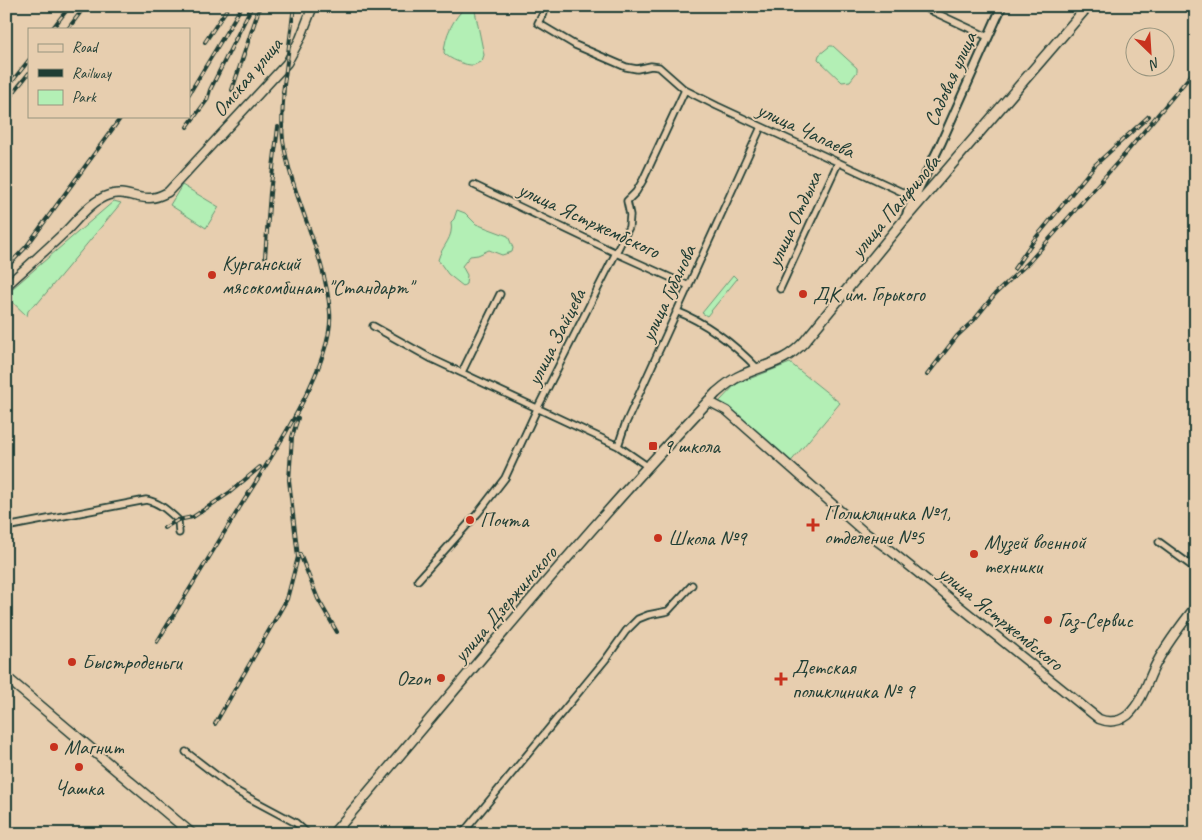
<svg xmlns="http://www.w3.org/2000/svg" width="1202" height="840" viewBox="0 0 1202 840" font-family="Caveat,sans-serif">
<style>
.green{fill:#b3efb5;stroke:#699674}
.lines{fill:none;stroke-linecap:round;stroke-linejoin:round}
.minor-casing{stroke:#1f3d34;stroke-width:9}
.tertiary-casing{stroke:#1f3d34;stroke-width:11}
.secondary-casing{stroke:#1f3d34;stroke-width:11}
.primary-casing{stroke:#1f3d34;stroke-width:12}
.minor{stroke:#e7ceaf;stroke-width:5.5}
.tertiary{stroke:#e7ceaf;stroke-width:7}
.secondary{stroke:#e7ceaf;stroke-width:8}
.primary{stroke:#e7ceaf;stroke-width:9}
.rail-casing{stroke:#1f3d34;stroke-width:4}
.rail{stroke:#e7ceaf;stroke-width:2;stroke-dasharray:5.5;stroke-linecap:butt}
.poi-dot{fill:#c8321e;stroke:#e7ceaf;stroke-width:2}
.labels{text-anchor:middle;dominant-baseline:central;stroke-width:4;stroke-linejoin:round;paint-order:stroke}
.street-label{font-size:21px;fill:#1f3d34;stroke:#e7ceaf}
.poi-label{font-size:21px;fill:#1f3d34;stroke:#e7ceaf;text-anchor:start}
</style>
<rect width="100%" height="100%" fill="#e7ceaf"/>
<filter id="ink" filterUnits="userSpaceOnUse"><feTurbulence type="fractalNoise" baseFrequency=".02" numOctaves="2"/><feDisplacementMap in="SourceGraphic" scale="10" xChannelSelector="R" yChannelSelector="G"/><feConvolveMatrix kernelMatrix="1 2 1 2 8 2 1 2 1" color-interpolation-filters="sRGB"/></filter>
<g filter="url(#ink)">
<!-- green -->
<path class="green" d="M466 6H474L484 55 482 61C479 62 477 64 474 65 466 66 449 59 444 53 445 34 453 20 466 6Z
M830 46H833L857 68V72L850 81 842 82 818 59 819 55Z
M182 185 219 207 206 228 170 205Z
M114 201 121 203 37 304 35 303 28 311 27 316 6 296V294Z
M457 210 465 213 476 224 508 236 513 248 512 252 502 255 489 250 478 255 470 256 462 266 467 275 466 284 463 286 448 274 438 260C442 245 454 239 451 222L454 219Z
M733 275 737 279 707 316 702 313Z
M790 363 840 403 788 465 719 402 736 384Z"/>
<g class="lines">
<defs>
<path id="minor" d="M547 6 538 23 575 45 626 67 637 69 651 66 659 67 685 90 717 106 917 199
M921 6 988 37
M474 185 616 253 689 286
M780 289 838 163
M676 311C707 323 735 345 758 369
M373 326 432 359 618 446 647 466
M462 372 500 294
M618 446 625 425 761 127
M6 527 146 500C159 502 168 511 178 520L179 533
M1159 542 1196 569
M418 580 478 513 505 478 537 409 629 227 630 215 627 201 636 192 643 180 685 90
M186 752 238 792 296 823 308 834
M462 834 606 659 626 631 638 619 648 615 668 611 692 585"/>
<path id="tertiary" d="M907 213 941 143 1002 6"/>
<path id="secondary" d="M6 286C26 268 46 250 65 232 78 219 92 200 109 195 123 190 136 199 150 198 157 198 162 195 168 192L287 63 300 39 313 6
M708 401 727 411 863 531 891 551 1099 719C1109 723 1119 722 1128 715 1143 701 1147 681 1156 664 1167 643 1181 625 1196 606"/>
<path id="primary" d="M6 677 192 834
M333 834C459 686 582 534 716 393 724 386 732 379 742 375 766 364 785 363 804 342L904 220 1088 6"/>
</defs>
<!-- minor casing -->
<use href="#minor" class="minor-casing"/>
<!-- tertiary casing -->
<use href="#tertiary" class="tertiary-casing"/>
<!-- secondary casing -->
<use href="#secondary" class="secondary-casing"/>
<!-- primary casing -->
<use href="#primary" class="primary-casing"/>
<!-- minor -->
<use href="#minor" class="minor"/>
<!-- tertiary -->
<use href="#tertiary" class="tertiary"/>
<!-- secondary -->
<use href="#secondary" class="secondary"/>
<!-- primary -->
<use href="#primary" class="primary"/>
<defs>
<path id="rail" d="M52 29 70 6
M68 29 85 6
M205 42 229 6
M6 89 29 60
M232 90 260 6
M283 93 294 6
M189 94 242 6
M6 102 29 73
M187 127 207 100 210 90 252 6
M265 257 270 193 278 127
M6 268 26 247 122 116
M1014 269 1034 240 1095 165 1149 116
M927 375 957 336 974 320 995 294 1029 262 1125 154 1196 69
M164 528 178 520 193 517 229 493 260 467
M300 554 318 599 337 632
M157 642C183 600 209 557 235 515 264 468 335 365 330 312 325 252 292 199 283 140 281 122 283 104 284 87
M215 724 287 599 298 557 289 480 292 437 298 418"/>
</defs>
<!-- rail casing -->
<use href="#rail" class="rail-casing"/>
<!-- rail -->
<use href="#rail" class="rail"/>
</g>
</g>
<!-- markers -->
<g class="poi-dot">
<circle cx="212" cy="275" r="5"/>
<circle cx="803" cy="294" r="5"/>
<rect x="648" y="441" width="10" height="10" rx="2.5"/>
<circle cx="470" cy="520" r="5"/>
<path d="M810.5 517.5h5v5h5v5h-5v5h-5v-5h-5v-5h5z"/>
<circle cx="658" cy="538" r="5"/>
<circle cx="974" cy="554" r="5"/>
<circle cx="1048" cy="620" r="5"/>
<circle cx="72" cy="662" r="5"/>
<circle cx="441" cy="678" r="5"/>
<path d="M778.5 671.5h5v5h5v5h-5v5h-5v-5h-5v-5h5z"/>
<circle cx="54" cy="747" r="5"/>
<circle cx="79" cy="767" r="5"/>
</g>
<g class="labels">
<!-- street labels -->
<g class="street-label">
<text transform="translate(247 77) rotate(-50)">Омская улица</text>
<text transform="translate(950 79) rotate(-66)">Садовая улица</text>
<text transform="translate(806 130) rotate(25)">улица Чапаева</text>
<text transform="translate(895 206) rotate(-50)">улица Панфилова</text>
<text transform="translate(794 219) rotate(-65)">улица Отдыха</text>
<text transform="translate(589 220) rotate(25)">улица Ястржембского</text>
<text transform="translate(668 293) rotate(-65)">улица Губанова</text>
<text transform="translate(556 337) rotate(-63)">улица Зайцева</text>
<text transform="translate(505 604) rotate(-49)">улица Дзержинского</text>
<text transform="translate(1001 618) rotate(39)">улица Ястржембского</text>
</g>
<!-- poi labels -->
<g class="poi-label">
<text x="222" y="263">Курганский<tspan x="222" dy="24">мясокомбинат "Стандарт"</tspan></text>
<text x="813" y="294">ДК им. Горького</text>
<text x="663" y="446">9 школа</text>
<text x="824" y="513">Поликлиника №1,<tspan x="824" dy="24">отделение №5</tspan></text>
<text x="480" y="520">Почта</text>
<text x="668" y="538">Школа №9</text>
<text x="984" y="542">Музей военной<tspan x="984" dy="24">техники</tspan></text>
<text x="1058" y="620">Газ-Сервис</text>
<text x="82" y="662">Быстроденьги</text>
<text x="792" y="667">Детская<tspan x="792" dy="24">поликлиника № 9</tspan></text>
<text x="431" y="678" text-anchor="end">Ozon</text>
<text x="64" y="747">Магнит</text>
<text x="79" y="788" text-anchor="middle">Чашка</text>
</g>
</g>
<!-- margin -->
<rect width="1202" height="840" fill="none" stroke="#e7ceaf" stroke-width="25"/>
<rect x="12" y="12" width="1177" height="815" fill="none" stroke="#1f3d34" stroke-width="2" filter="url(#ink)"/>
<!-- legend -->
<rect x="28" y="28" width="162" height="90" fill="#e7ceaf" stroke="#97947e"/>
<rect x="38" y="44" width="25" height="8" fill="#e7ceaf" stroke="#97947e"/>
<text x="72" y="52" font-size="15" fill="#1f3d34">Road</text>
<rect x="38" y="69" width="25" height="8" fill="#1f3d34" stroke="#97947e"/>
<text x="72" y="78" font-size="15" fill="#1f3d34">Railway</text>
<rect x="38" y="90" width="25" height="15" fill="#b3efb5" stroke="#97947e"/>
<text x="72" y="102" font-size="15" fill="#1f3d34">Park</text>
<!-- north arrow -->
<g transform="translate(1150 52) rotate(155)"><circle r="24" fill="#e7ceaf" stroke="#97947e"/>
<path d="M0-4L9 19L0 12L-9 19Z" fill="#c8321e"/>
<text y="-8" font-size="14" font-weight="bold" text-anchor="middle" fill="#1f3d34">N</text>
</g>
</svg>
